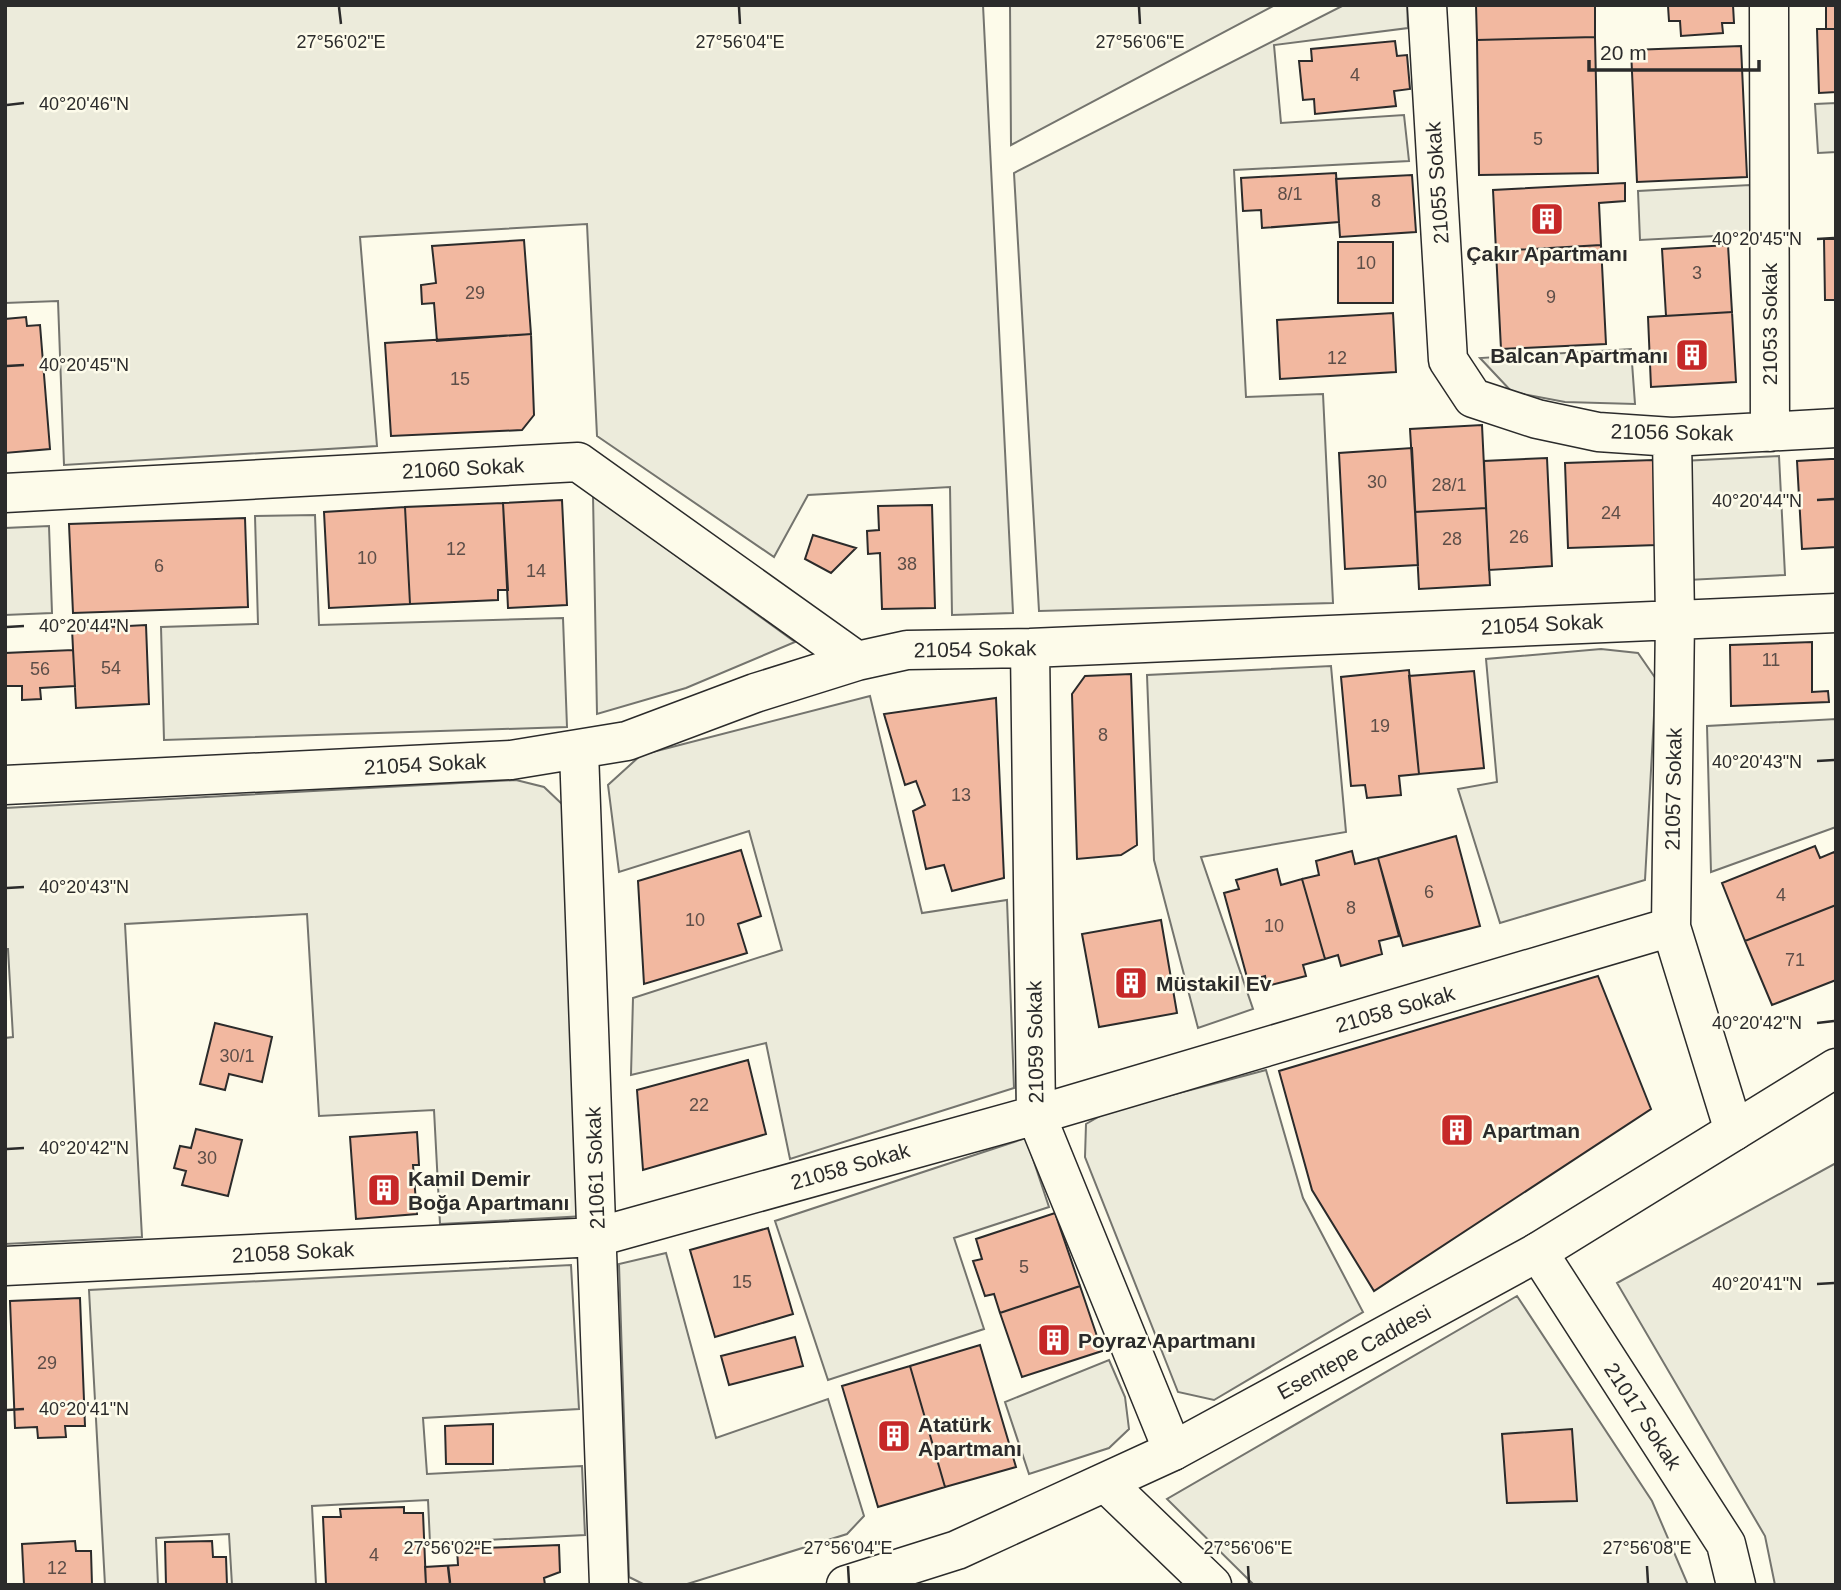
<svg xmlns="http://www.w3.org/2000/svg" width="1841" height="1590" viewBox="0 0 1841 1590" font-family="Arial,sans-serif">
<style>
.green{fill:#ecebdb;stroke:#74746e;stroke-width:2}
.building{fill:#f2b8a0;stroke:#2b2b2b;stroke-width:2}
.lines{fill:none;stroke-linecap:round;stroke-linejoin:round}
.minor-casing{stroke:#2b2b2b;stroke-width:41}
.major-casing{stroke:#2b2b2b;stroke-width:41}
.minor{stroke:#fdfbea;stroke-width:38}
.major{stroke:#fdfbea;stroke-width:38}
.ticks{fill:none;stroke:#2b2b2b;stroke-width:2.5}
.labels{text-anchor:middle;dominant-baseline:central;stroke-width:5;stroke-linejoin:round;paint-order:stroke}
.number-label{font-size:18px;fill:#5d4e48}
.street-label{font-size:21px;fill:#2b2b2b;stroke:#fdfbea}
.poi-label{font-size:21px;font-weight:bold;fill:#2b2b2b;stroke:#fdfbea;text-anchor:start}
.ticks-label{font-size:18px;text-anchor:middle;fill:#2b2b2b;stroke:#fdfbea;stroke-width:5;stroke-linejoin:round;paint-order:stroke}
</style>
<rect width="100%" height="100%" fill="#fdfbea"/>
<!-- green -->
<path class="green" d="M5 5H983L1013 613 952 615 950 487 808 495 774 557 597 436 587 224 360 237 377 446 64 465 58 301 5 303Z
M1010 5H1275L1011 145Z
M1344 5H1407L1408 28 1274 45 1281 123 1404 115 1409 161 1234 170 1246 397 1323 394 1333 603 1039 611 1014 173Z
M1836 103V152L1818 153 1815 104Z
M1750 185 1753 234 1640 240 1638 191Z
M1631 349 1635 404 1565 402 1512 392 1480 358Z
M1779 456 1785 575 1688 580 1682 461Z
M593 495 795 642 686 688 597 714Z
M315 515 319 625 563 618 567 727 164 740 161 627 258 624 255 516Z
M49 526 52 613 5 615V528Z
M1601 649 1638 653 1656 679 1645 880 1500 923 1458 789 1497 782 1486 659Z
M1331 666 1346 832 1201 857 1253 1009 1198 1028 1154 860 1147 675Z
M870 696 922 913 1007 900 1014 1088 790 1159 766 1043 631 1075 633 998 782 950 749 831 619 872 608 785 641 755Z
M1836 719V827L1711 872 1707 726Z
M516 780 544 787 563 805 585 1216 440 1224 434 1110 319 1116 307 914 125 924 142 1237 5 1244V1038L13 1037 8 949H5V808Z
M1266 1070 1303 1198 1363 1312 1214 1400 1178 1392 1085 1157 1086 1124 1107 1112Z
M1026 1138 1049 1207 954 1238 984 1329 828 1380 775 1221Z
M1836 1163V1585H1775L1765 1536 1617 1283Z
M666 1253 716 1438 828 1399 864 1516 847 1534 684 1585H645L629 1577 619 1264Z
M571 1265 579 1409 423 1418 427 1474 582 1466 585 1535 430 1543 428 1500 312 1506 316 1585H232L229 1534 156 1538 158 1585H105L89 1290Z
M1517 1296 1652 1501 1688 1585H1254L1167 1499Z
M1109 1360 1125 1397 1129 1429 1109 1448 1029 1474 1005 1402Z"/>
<!-- building -->
<path class="building" d="M1476 5H1595V37L1477 40Z
M1650 5H1733L1734 23H1722L1723 33 1681 36 1680 21H1669L1668 6Z
M1826 5H1836V29H1826Z
M1817 29H1836V92L1819 93Z
M1595 37 1598 173 1479 175 1477 40Z
M1395 41 1397 56 1407 55 1410 89 1394 91 1396 106 1315 114 1314 99 1303 100 1299 61H1312L1311 49Z
M1741 46 1747 177 1637 182 1631 50Z
M1336 173 1339 222 1262 228 1261 210 1243 211 1241 178Z
M1412 175 1416 232 1340 237 1336 179Z
M1625 183V201L1599 203 1601 245 1496 251 1493 190Z
M1824 239H1836V300H1825Z
M524 240 531 334 437 341 434 303 422 304 421 285 436 283 432 246Z
M1338 242H1393V303H1338Z
M1601 245 1606 344 1501 349 1496 251Z
M1728 245 1732 312 1666 316 1662 249Z
M1732 312 1736 382 1651 387 1648 317Z
M1393 313 1396 372 1280 379 1277 320Z
M26 317 27 326 40 325 50 449 5 453V319Z
M531 334 534 415 522 430 391 436 385 343Z
M1482 425 1486 508 1415 512 1410 429Z
M1412 448 1418 565 1345 569 1339 453Z
M1547 458 1552 566 1489 570 1484 461Z
M1831 459H1836V547L1802 549 1797 461Z
M1654 460 1657 545 1568 548 1565 463Z
M562 500 567 605 508 608 503 503Z
M503 503 508 590H498V600L410 604 405 507Z
M932 505 935 608 882 609 880 553 868 554 867 531 879 530 878 506Z
M405 507 410 604 329 608 324 512Z
M1486 508 1490 585 1419 589 1415 512Z
M245 518 248 607 73 613 69 524Z
M813 535 856 548 831 573 805 559Z
M146 625 149 704 76 708 72 629Z
M1812 642V692L1828 691 1829 702 1731 706 1730 645Z
M73 650 75 686 40 688 41 699 22 700V686H5V653Z
M1409 670 1419 774 1399 776 1401 795 1367 798 1365 785 1351 786 1341 677Z
M1474 671 1484 768 1419 774 1409 676Z
M1131 674 1137 845 1121 855 1077 859 1072 694 1085 676Z
M996 698 1004 878 952 891 944 865 926 869 913 811 925 805 916 781 905 785 884 714Z
M1456 836 1480 926 1403 946 1378 858Z
M1815 846 1820 858 1834 852 1836 856V905L1745 941 1722 883Z
M741 850 761 916 738 924 747 953 644 984 638 881Z
M1352 851 1355 864 1378 858 1399 936 1379 941 1382 954 1341 966 1338 955 1325 959 1302 879 1319 875 1316 861Z
M1277 869 1281 885 1302 879 1325 959 1303 965 1306 976 1267 986 1265 976 1248 981 1224 893 1239 889 1236 880Z
M1836 905V980L1772 1005 1745 941Z
M1161 920 1177 1013 1099 1027 1082 934Z
M1598 976 1651 1109 1374 1291 1312 1190 1279 1071Z
M215 1023 272 1037 262 1082 229 1074 225 1090 200 1084Z
M748 1060 766 1134 643 1170 637 1090Z
M196 1129 242 1140 228 1196 182 1185 186 1171 174 1168 180 1146 191 1148Z
M417 1132 419 1165H413L417 1214 356 1219 350 1137Z
M1055 1213 1080 1286 1000 1313 994 1294 985 1296 973 1261 982 1259 976 1239Z
M768 1228 793 1314 715 1337 690 1250Z
M1080 1286 1102 1351 1022 1377 1000 1313Z
M80 1298 85 1426H65L66 1437 38 1438 37 1427 15 1428 10 1301Z
M795 1337 803 1366 729 1385 721 1356Z
M980 1345 1016 1467 945 1487 910 1366Z
M910 1366 945 1487 878 1507 842 1386Z
M493 1424V1464H446L445 1426Z
M1572 1429 1577 1501 1507 1503 1502 1434Z
M404 1507V1513H423L426 1585H326L323 1517H341L340 1509Z
M75 1541 76 1551H91L92 1585H24L22 1544Z
M212 1541 213 1557H226L227 1585H166L165 1542Z
M559 1545 560 1572 544 1578 545 1585H426L425 1567 458 1565 457 1549Z"/>
<g class="lines">
<defs>
<path id="minor" d="M1427 5 1448 360 1473 398 1537 419 1598 432 1672 437 1836 428
M1769 5 1770 432
M1672 437 1675 618 1671 927 1734 1131
M5 493 578 462 857 661
M1030 648 1036 1115 1173 1451
M579 751 609 1585
M5 785 511 760 627 741 755 693 857 661 907 650 1030 648 1836 613
M1538 1252 1726 1544 1736 1585
M5 1266 597 1237 1036 1115 1671 927
M1106 1483 1212 1585"/>
<path id="major" d="M846 1585 957 1550 1173 1451 1538 1252 1836 1068"/>
</defs>
<!-- minor casing -->
<use href="#minor" class="minor-casing"/>
<!-- major casing -->
<use href="#major" class="major-casing"/>
<!-- minor -->
<use href="#minor" class="minor"/>
<!-- major -->
<use href="#major" class="major"/>
</g>
<!-- ticks -->
<path class="ticks" d="M339 7 341 24M739 7 740 24M1139 7 1140 24M7 105 24 103M1817 239 1834 238M7 366 24 365M1817 500 1834 499M7 627 24 626M1817 761 1834 760M7 888 24 887M1817 1023 1834 1021M7 1149 24 1148M1817 1284 1834 1283M7 1410 24 1409M448 1566 450 1583M848 1566 849 1583M1248 1566 1249 1583M1647 1566 1648 1583"/>
<!-- icons -->
<defs>
<symbol id="building-square" viewBox="-11 -11 22 22"><rect x="-9" y="-9" width="18" height="18" rx="4" fill="#c62828" stroke="#fdfbea"/><path d="M-4-6H4V6H1V3H-1V6H-4ZM-2.5-4.3h1.7v1.8h-1.7ZM.8-4.3h1.7v1.8H.8ZM-2.5-1h1.7V.8h-1.7ZM.8-1h1.7V.8H.8Z" fill="#fff"/></symbol>
</defs>
<g fill-rule="evenodd">
<use href="#building-square" x="1528" y="200" width="38" height="38"/>
<use href="#building-square" x="1673" y="336" width="38" height="38"/>
<use href="#building-square" x="1112" y="964" width="38" height="38"/>
<use href="#building-square" x="1438" y="1111" width="38" height="38"/>
<use href="#building-square" x="365" y="1171" width="38" height="38"/>
<use href="#building-square" x="1035" y="1321" width="38" height="38"/>
<use href="#building-square" x="875" y="1417" width="38" height="38"/>
</g>
<g class="labels">
<!-- number labels -->
<g class="number-label">
<text x="1355" y="75">4</text>
<text x="1538" y="139">5</text>
<text x="1290" y="194">8/1</text>
<text x="1376" y="201">8</text>
<text x="1366" y="263">10</text>
<text x="1697" y="273">3</text>
<text x="475" y="293">29</text>
<text x="1551" y="297">9</text>
<text x="1337" y="358">12</text>
<text x="460" y="379">15</text>
<text x="1377" y="482">30</text>
<text x="1449" y="485">28/1</text>
<text x="1611" y="513">24</text>
<text x="1519" y="537">26</text>
<text x="1452" y="539">28</text>
<text x="456" y="549">12</text>
<text x="367" y="558">10</text>
<text x="907" y="564">38</text>
<text x="159" y="566">6</text>
<text x="536" y="571">14</text>
<text x="1771" y="660">11</text>
<text x="111" y="668">54</text>
<text x="40" y="669">56</text>
<text x="1380" y="726">19</text>
<text x="1103" y="735">8</text>
<text x="961" y="795">13</text>
<text x="1429" y="892">6</text>
<text x="1781" y="895">4</text>
<text x="1351" y="908">8</text>
<text x="695" y="920">10</text>
<text x="1274" y="926">10</text>
<text x="1795" y="960">71</text>
<text x="237" y="1056">30/1</text>
<text x="699" y="1105">22</text>
<text x="207" y="1158">30</text>
<text x="1024" y="1267">5</text>
<text x="742" y="1282">15</text>
<text x="47" y="1363">29</text>
<text x="374" y="1555">4</text>
<text x="57" y="1568">12</text>
</g>
<!-- street labels -->
<g class="street-label">
<text transform="translate(1437 183) rotate(-94)">21055 Sokak</text>
<text transform="translate(1769 324) rotate(-90)">21053 Sokak</text>
<text transform="translate(1672 432) rotate(1)">21056 Sokak</text>
<text transform="translate(463 468) rotate(-3)">21060 Sokak</text>
<text transform="translate(1542 624) rotate(-3)">21054 Sokak</text>
<text transform="translate(975 649) rotate(-1)">21054 Sokak</text>
<text transform="translate(425 764) rotate(-3)">21054 Sokak</text>
<text transform="translate(1673 789) rotate(-89)">21057 Sokak</text>
<text transform="translate(1395 1009) rotate(-16)">21058 Sokak</text>
<text transform="translate(1035 1042) rotate(-91)">21059 Sokak</text>
<text transform="translate(850 1166) rotate(-16)">21058 Sokak</text>
<text transform="translate(595 1168) rotate(-92)">21061 Sokak</text>
<text transform="translate(293 1252) rotate(-3)">21058 Sokak</text>
<text transform="translate(1354 1352) rotate(-29)">Esentepe Caddesi</text>
<text transform="translate(1643 1416) rotate(57)">21017 Sokak</text>
</g>
<!-- poi labels -->
<g class="poi-label">
<text x="1547" y="253" text-anchor="middle">Çakır Apartmanı</text>
<text x="1668" y="355" text-anchor="end">Balcan Apartmanı</text>
<text x="1156" y="983">Müstakil Ev</text>
<text x="1482" y="1130">Apartman</text>
<text x="408" y="1178">Kamil Demir<tspan x="408" dy="24">Boğa Apartmanı</tspan></text>
<text x="1078" y="1340">Poyraz Apartmanı</text>
<text x="918" y="1424">Atatürk<tspan x="918" dy="24">Apartmanı</tspan></text>
</g>
</g>
<g class="ticks-label">
<text x="341" y="48">27°56'02"E</text>
<text x="740" y="48">27°56'04"E</text>
<text x="1140" y="48">27°56'06"E</text>
<text x="84" y="110">40°20'46"N</text>
<text x="1757" y="245">40°20'45"N</text>
<text x="84" y="371">40°20'45"N</text>
<text x="1757" y="507">40°20'44"N</text>
<text x="84" y="632">40°20'44"N</text>
<text x="1757" y="768">40°20'43"N</text>
<text x="84" y="893">40°20'43"N</text>
<text x="1757" y="1029">40°20'42"N</text>
<text x="84" y="1154">40°20'42"N</text>
<text x="1757" y="1290">40°20'41"N</text>
<text x="84" y="1415">40°20'41"N</text>
<text x="448" y="1554">27°56'02"E</text>
<text x="848" y="1554">27°56'04"E</text>
<text x="1248" y="1554">27°56'06"E</text>
<text x="1647" y="1554">27°56'08"E</text>
</g>
<!-- border -->
<rect width="1841" height="1590" fill="none" stroke="#2b2b2b" stroke-width="14"/>
<!-- scale -->
<path d="M1589 60v10h170v-10" fill="none" stroke="#2b2b2b" stroke-width="3.5"/>
<text x="1600" y="60" font-size="21" fill="#2b2b2b" stroke="#fdfbea" stroke-width="5" paint-order="stroke">20 m</text>
</svg>
